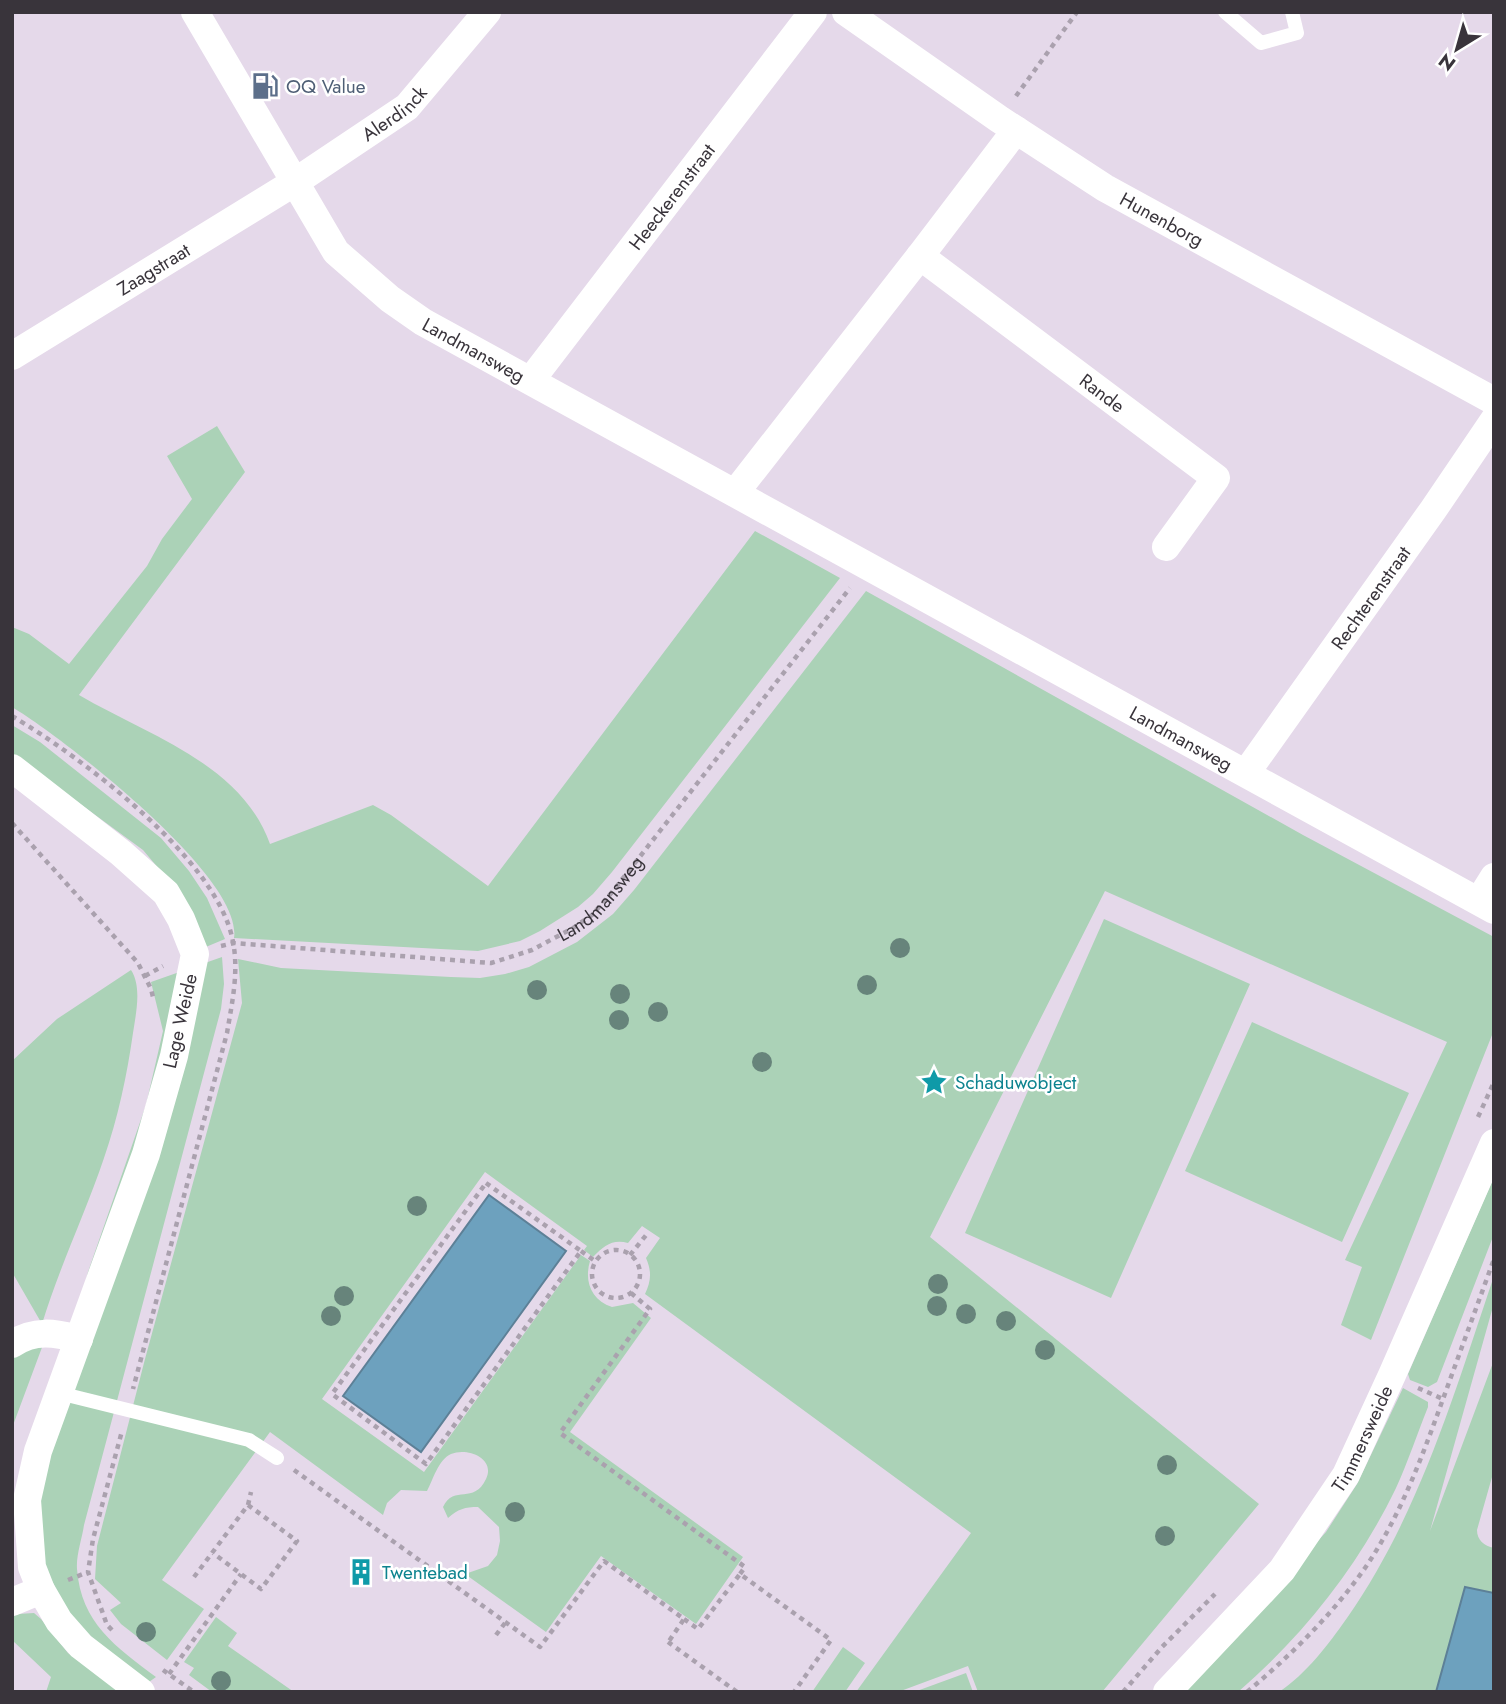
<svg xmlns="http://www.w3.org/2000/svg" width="1506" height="1704" viewBox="0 0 1506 1704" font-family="Jost,sans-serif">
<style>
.green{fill:#abd2b7}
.water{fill:#6da1be;stroke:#5d8097;stroke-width:2}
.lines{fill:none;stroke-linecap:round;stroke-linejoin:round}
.path{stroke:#aaa1ae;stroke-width:4.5;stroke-dasharray:5 5;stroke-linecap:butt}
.lane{stroke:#fff;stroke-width:14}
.street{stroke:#fff;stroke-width:28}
.tree{fill:#67847b}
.labels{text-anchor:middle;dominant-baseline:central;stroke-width:5;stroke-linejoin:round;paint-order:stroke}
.service-label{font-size:19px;fill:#4e5e75;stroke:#fff;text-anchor:start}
.street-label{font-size:19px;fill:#39343b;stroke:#fff}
.culture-label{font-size:19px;fill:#0d838f;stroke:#fff;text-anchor:start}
</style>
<rect width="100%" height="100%" fill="#e5d9ea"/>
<!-- green -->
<path class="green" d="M217 426 245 472 79 695C147 735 241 763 270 844L373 805 391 815 488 886 755 531 840 578 612 872 593 894 578 907 540 931 520 941 478 951 234 938C244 877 62 737 12 707V627L29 634 69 664 147 566 162 539 192 499 167 456Z
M866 591 1303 835 1494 937V1030L1371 1340 1341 1325 1362 1267 1345 1260 1447 1042 1105 891 930 1237 1259 1504 1102 1692H978L968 1666 898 1692H856L971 1533 645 1294C651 1281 652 1272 646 1258L660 1238 642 1226 628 1243C612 1239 604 1246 593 1257L584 1250 587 1246 485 1172 322 1399 424 1472 581 1255 590 1261C584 1281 591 1300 612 1307L633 1303 651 1318 570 1432 743 1557 696 1624 601 1556 546 1632 465 1574 488 1566 497 1555 500 1541 499 1527 478 1507C465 1507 458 1509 448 1518L443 1507C454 1484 474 1505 486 1479 496 1458 467 1447 451 1454 438 1460 433 1480 427 1491L401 1490 387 1503 383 1515 270 1432 162 1580 204 1609 167 1660 121 1624 110 1610 121 1603 95 1579 97 1546 145 1359 242 1003 238 959 281 968 451 977 480 978 505 974 529 967 577 942 613 914 634 890Z
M12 725 40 742 161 838 189 871 207 898 225 939 201 949 165 876 143 850 12 754Z
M1104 919 1250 984 1111 1298 965 1233Z
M222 957 224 984 221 1009 84 1525C82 1539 76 1555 77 1569 81 1623 116 1647 156 1677L149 1682 93 1640 77 1624 48 1581 29 1510 88 1272 146 1105 163 1031 151 982Z
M131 970C142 987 136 1013 133 1033 127 1075 118 1118 104 1158 85 1214 59 1268 42 1324L12 1272V1061L57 1019Z
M1252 1022 1409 1093 1342 1242 1185 1171Z
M1494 1177V1234L1437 1382 1428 1387 1410 1380 1408 1374Z
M1494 1276V1303L1430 1531 1494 1360V1470L1477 1530C1477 1540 1484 1546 1494 1548V1593L1465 1587 1436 1692H1279C1306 1674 1328 1645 1347 1618 1419 1515 1454 1394 1494 1276Z
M44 1342 12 1428V1352Z
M1403 1388 1428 1402V1407C1417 1434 1408 1462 1396 1488 1359 1565 1303 1636 1238 1692H1181L1326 1532 1357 1484Z
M34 1613 41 1619 68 1653 121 1692H46L51 1677 12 1640V1617L18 1614Z
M216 1617 237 1633 228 1646 294 1692H212L189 1675 194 1668 184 1662Z
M843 1647 865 1663 845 1692H812Z
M966 1673 973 1692H914Z"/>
<!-- water -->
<path class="water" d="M489 1195 566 1251 421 1452 343 1396Z
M1465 1587 1494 1593V1692H1436Z"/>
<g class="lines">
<!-- path -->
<g class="path">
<path d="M1016 96 1077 12"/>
<path d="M12 716C81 757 219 860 233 942 239 972 232 1003 227 1033L133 1389"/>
<path d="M12 823 138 963 151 989 154 1001"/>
<path id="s1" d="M221 946 234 943 491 963 532 950 573 928 592 915 613 891 850 588"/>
<path d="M145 976 163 966"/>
<path d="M1478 1117 1494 1082"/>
<path d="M486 1183 581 1251 426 1464 332 1394Z"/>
<circle cx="616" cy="1274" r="24"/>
<path d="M581 1251 595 1261"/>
<path d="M630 1255 647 1234"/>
<path d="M631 1293 650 1309 560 1433 745 1567 740 1574"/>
<path d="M1418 1388 1443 1399"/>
<path d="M294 1470 540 1647 604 1561 684 1619 667 1644"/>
<path d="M248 1505 251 1492"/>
<path d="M194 1577 248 1505 297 1541 261 1589 213 1553"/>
<path d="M68 1580 88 1572"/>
<path d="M684 1619 698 1629 740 1574 831 1640 794 1692"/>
<path d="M112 1630 107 1625 88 1572 93 1539 122 1431"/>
<path d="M496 1635 505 1623"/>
<path d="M668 1642 737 1692"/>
<path d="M163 1670 194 1692"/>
<path d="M169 1674 241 1574"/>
<path d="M1123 1692 1162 1647 1215 1594"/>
<path d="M1247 1692C1291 1655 1332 1615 1365 1568 1400 1517 1422 1457 1443 1399 1460 1352 1477 1306 1494 1259"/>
</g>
<!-- lane -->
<path class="lane" d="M1225 12 1261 43 1297 33 1292 12
M59 1393 249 1440 277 1458"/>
<!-- street -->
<g class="street">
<path id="s2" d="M195 12 336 252 390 299 423 322 1494 910"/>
<path id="s3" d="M846 12 999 119 1105 188 1494 401"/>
<path id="s4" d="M920 256 1216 478 1166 547"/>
<path id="s5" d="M12 356 295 182 407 107 487 12"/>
<path id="s6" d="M531 380 813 12"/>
<path d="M735 493 920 256 1016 130"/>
<path d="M12 768 121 853 166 893 181 919 195 954 174 1056 146 1154 38 1451 27 1500 32 1567 41 1590 59 1621 81 1646 141 1692"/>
<path id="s7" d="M1246 773 1433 510 1494 420"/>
<path d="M1479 901 1494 877"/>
<path d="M12 1344C35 1329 55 1333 79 1339"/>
<path d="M12 1602 41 1590"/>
<path id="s8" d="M1167 1692 1282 1570 1346 1475 1392 1375 1494 1143"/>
</g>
</g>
<!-- trees -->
<g class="tree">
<circle cx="900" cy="948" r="10"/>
<circle cx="867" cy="985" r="10"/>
<circle cx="537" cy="990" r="10"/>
<circle cx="620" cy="994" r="10"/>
<circle cx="658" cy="1012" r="10"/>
<circle cx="619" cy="1020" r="10"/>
<circle cx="762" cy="1062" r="10"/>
<circle cx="417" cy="1206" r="10"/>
<circle cx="938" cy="1284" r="10"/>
<circle cx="344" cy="1296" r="10"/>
<circle cx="937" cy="1306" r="10"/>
<circle cx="966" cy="1314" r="10"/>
<circle cx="331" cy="1316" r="10"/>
<circle cx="1006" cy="1321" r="10"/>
<circle cx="1045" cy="1350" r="10"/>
<circle cx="1167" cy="1465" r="10"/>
<circle cx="515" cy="1512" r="10"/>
<circle cx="1165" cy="1536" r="10"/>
<circle cx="146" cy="1632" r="10"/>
<circle cx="221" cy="1681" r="10"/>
</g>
<!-- icons -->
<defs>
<symbol id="fuel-bare" viewBox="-9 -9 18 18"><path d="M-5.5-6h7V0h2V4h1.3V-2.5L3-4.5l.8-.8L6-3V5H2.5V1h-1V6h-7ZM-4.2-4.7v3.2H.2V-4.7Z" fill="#5c6f8a" stroke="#fff" stroke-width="2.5" paint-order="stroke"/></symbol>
<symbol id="sight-bare" viewBox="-9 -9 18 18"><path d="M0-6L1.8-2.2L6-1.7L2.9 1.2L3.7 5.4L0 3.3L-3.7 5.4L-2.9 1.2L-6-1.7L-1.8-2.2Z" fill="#0f9aa8" stroke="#fff" stroke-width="2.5" paint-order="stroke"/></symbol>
<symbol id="building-bare" viewBox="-9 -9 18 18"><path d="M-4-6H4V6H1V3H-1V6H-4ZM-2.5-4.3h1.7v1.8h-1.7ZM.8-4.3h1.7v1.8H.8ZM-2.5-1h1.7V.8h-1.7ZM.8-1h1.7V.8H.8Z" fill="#0f9aa8" stroke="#fff" stroke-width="2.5" paint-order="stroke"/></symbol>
</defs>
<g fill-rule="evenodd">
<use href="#fuel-bare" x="246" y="67" width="38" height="38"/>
<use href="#sight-bare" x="915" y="1063" width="38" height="38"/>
<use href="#building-bare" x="342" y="1553" width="38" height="38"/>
</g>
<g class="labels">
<!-- service labels -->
<g class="service-label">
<text x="286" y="86">OQ Value</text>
</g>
<!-- street labels -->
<g class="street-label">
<text stroke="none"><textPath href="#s5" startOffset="453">Alerdinck</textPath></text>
<text stroke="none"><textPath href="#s6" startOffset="231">Heeckerenstraat</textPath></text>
<text stroke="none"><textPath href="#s3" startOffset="378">Hunenborg</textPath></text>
<text stroke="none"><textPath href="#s5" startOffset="166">Zaagstraat</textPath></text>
<text stroke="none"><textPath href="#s2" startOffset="448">Landmansweg</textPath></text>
<text stroke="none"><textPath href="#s4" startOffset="228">Rande</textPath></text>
<text stroke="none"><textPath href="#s7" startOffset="215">Rechterenstraat</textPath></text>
<text stroke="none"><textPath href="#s2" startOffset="1255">Landmansweg</textPath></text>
<text stroke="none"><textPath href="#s1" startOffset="401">Landmansweg</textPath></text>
<text transform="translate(180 1021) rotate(-77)">Lage Weide</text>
<text stroke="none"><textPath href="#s8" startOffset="322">Timmersweide</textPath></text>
</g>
<!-- culture labels -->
<g class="culture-label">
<text x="955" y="1082">Schaduwobject</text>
<text x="382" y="1572">Twentebad</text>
</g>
</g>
<!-- border -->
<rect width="1506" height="1704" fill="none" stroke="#39343b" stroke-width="28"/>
<!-- north arrow -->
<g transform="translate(1457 49) rotate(217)" stroke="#ffffff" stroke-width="5" paint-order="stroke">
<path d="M0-5L12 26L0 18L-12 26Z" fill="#39343b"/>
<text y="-10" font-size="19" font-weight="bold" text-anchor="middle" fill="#39343b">N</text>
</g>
</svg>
